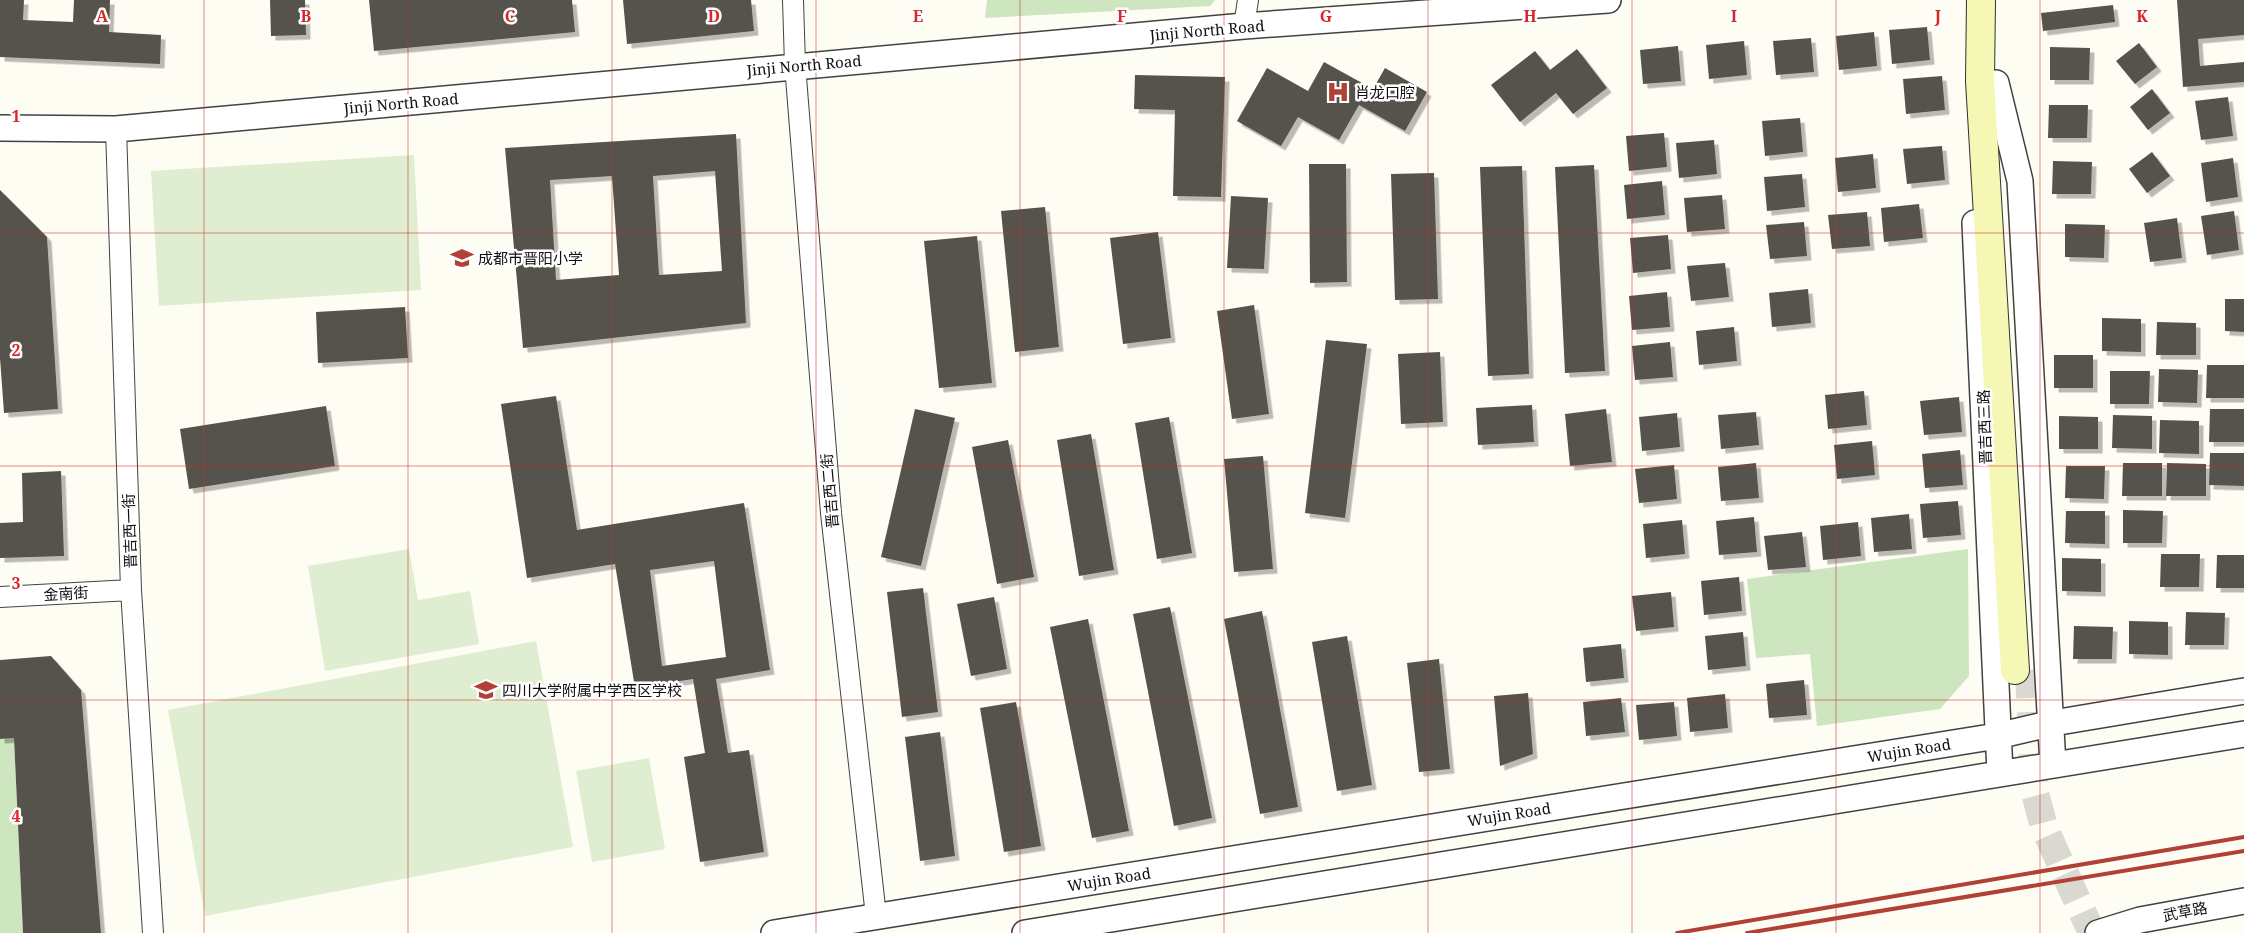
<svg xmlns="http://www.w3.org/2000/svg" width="2244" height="933" viewBox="0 0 2244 933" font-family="'Noto Serif','Noto Sans SC',serif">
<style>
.green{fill:#cde6bf}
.pitch{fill:#dfeed0}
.building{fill:#57524d;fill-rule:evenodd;filter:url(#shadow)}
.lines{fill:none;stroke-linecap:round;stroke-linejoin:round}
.secondary-tunnel{stroke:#dad9d1;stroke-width:28;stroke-dasharray:28 14;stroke-linecap:butt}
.minor-casing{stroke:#424242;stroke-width:22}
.tertiary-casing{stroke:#424242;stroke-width:28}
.secondary-casing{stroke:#313131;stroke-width:30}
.minor{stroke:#fff;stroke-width:20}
.tertiary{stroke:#fff;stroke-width:25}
.secondary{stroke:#f5f7b5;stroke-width:28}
.rail{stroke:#b24135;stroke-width:4}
.grid{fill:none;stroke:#d62828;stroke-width:1;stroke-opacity:0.55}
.labels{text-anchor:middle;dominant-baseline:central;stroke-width:5;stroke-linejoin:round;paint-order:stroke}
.street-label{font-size:15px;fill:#0f0f0f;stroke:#fff}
.poi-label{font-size:15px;fill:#0f0f0f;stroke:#fff;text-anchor:start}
.grid-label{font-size:16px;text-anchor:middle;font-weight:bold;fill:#d62828;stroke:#fff;stroke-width:5;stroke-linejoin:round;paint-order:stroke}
</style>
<defs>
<filter id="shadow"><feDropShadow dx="4.5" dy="4.5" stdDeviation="0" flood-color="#0004"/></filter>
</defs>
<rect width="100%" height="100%" fill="#fefdf3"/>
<!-- green -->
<path class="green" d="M987 0H1215L1210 6 985 18Z
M1968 549 1969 676 1940 709 1817 726 1810 654 1756 658 1747 579Z
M14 738 23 933H0V739Z"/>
<!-- pitch -->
<path class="pitch" d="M414 155 421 290 159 306 151 171Z
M409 549 418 600 470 591 479 644 325 671 308 566Z
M536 641 573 847 205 916 168 710Z
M649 758 665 849 592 862 576 771Z"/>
<!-- building -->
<path class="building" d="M0 0H24L23 20 73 22 74 0H110L109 32 161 35 160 64 0 57Z
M270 0H305L306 35 271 36Z
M369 0H572L575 32 374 51Z
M623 0H751L754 31 627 44Z
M2177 0H2244V35L2198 39 2200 66 2244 62V82L2183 87Z
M2113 5 2115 22 2043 31 2041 13Z
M1927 27 1930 60 1892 64 1889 30Z
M1874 32 1877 66 1839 70 1836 36Z
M1811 38 1814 72 1776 75 1773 41Z
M1744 41 1747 75 1709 79 1706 45Z
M2139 43 2157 67 2135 84 2116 61Z
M1678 46 1681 81 1643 84 1640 50Z
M2050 47 2090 48 2089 80H2050Z
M1577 49 1607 88 1573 114 1556 93 1520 122 1491 85 1535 51 1550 70Z
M1324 62 1373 89 1385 68 1427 92 1405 131 1359 105 1339 140 1298 117 1281 146 1237 121 1267 68 1308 91Z
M1135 75 1225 77 1221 197 1173 196 1175 110 1134 109Z
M1942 76 1945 110 1906 114 1903 79Z
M2152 89 2170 113 2148 130 2130 107Z
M2228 97 2233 136 2201 140 2195 101Z
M2049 105H2088L2087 138H2048Z
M1800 118 1803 152 1765 156 1762 121Z
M1664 133 1667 167 1629 171 1626 136Z
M736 134 746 323 523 348 505 148ZM715 171 722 271 659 275 653 176ZM612 176 619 275 556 280 550 180Z
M1714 140 1717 174 1679 178 1676 143Z
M1942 146 1945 180 1907 184 1903 149Z
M2152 152 2170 176 2147 193 2129 169Z
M1873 154 1876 188 1838 192 1835 158Z
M2233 158 2238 197 2206 202 2201 163Z
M2053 161 2092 162 2091 194H2052Z
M1309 164H1346L1347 282 1310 283Z
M1594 165 1605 371 1565 373 1555 167Z
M1522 166 1529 374 1488 376 1480 167Z
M1434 173 1438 299 1395 300 1391 174Z
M1802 174 1805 207 1767 211 1764 177Z
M1662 181 1665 215 1627 219 1624 185Z
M0 190 47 237 58 409 4 413 0 358Z
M1722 195 1725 229 1687 232 1684 198Z
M1231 196 1268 198 1264 269 1227 268Z
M1919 204 1923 238 1884 242 1881 208Z
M1045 207 1059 347 1015 352 1001 211Z
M2234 211 2239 250 2207 255 2201 216Z
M1867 212 1870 246 1832 249 1828 215Z
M2177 218 2182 258 2150 262 2144 223Z
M1804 222 1807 256 1770 259 1766 225Z
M2065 224 2105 225 2104 258 2065 257Z
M1158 232 1171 338 1123 344 1110 238Z
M1668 235 1671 269 1633 273 1630 238Z
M977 236 992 383 939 388 924 241Z
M1725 263 1729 297 1691 301 1687 266Z
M1808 289 1811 323 1772 327 1769 293Z
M1667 292 1670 327 1632 330 1629 296Z
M2225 299H2244V332L2225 331Z
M1254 305 1269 414 1232 419 1217 311Z
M405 307 408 358 318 363 316 312Z
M2102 318 2141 319V352L2102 351Z
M2157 322 2196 323V355H2156Z
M1734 327 1737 361 1699 365 1696 331Z
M1326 340 1367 344 1345 518 1305 513Z
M1670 342 1673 377 1635 380 1632 346Z
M1440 352 1443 422 1401 424 1398 354Z
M2054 355H2093V388H2054Z
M2207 365H2244V398H2206Z
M2159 369 2198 370 2197 403 2158 402Z
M2110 371H2150L2149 404H2110Z
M1864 391 1867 425 1828 429 1825 395Z
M556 396 577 530 744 503 770 670 716 679 728 753 749 750 764 852 700 862 684 757 705 753 693 679 635 688 615 564 527 578 501 404ZM714 561 726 657 662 666 650 570Z
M1959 397 1962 432 1924 435 1920 401Z
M1532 405 1534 442 1478 445 1476 408Z
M326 406 335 466 189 489 180 429Z
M915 409 955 418 921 566 881 557Z
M1606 409 1612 462 1570 466 1565 414Z
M2210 409H2244V442H2209Z
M1756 412 1759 445 1721 449 1718 415Z
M1677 413 1680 447 1642 451 1639 417Z
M2113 415 2152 416V449L2112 448Z
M2059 416 2098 417V449H2059Z
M1169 417 1192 553 1157 559 1135 423Z
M2160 420 2199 421V454L2159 453Z
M1091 434 1114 570 1079 576 1057 440Z
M1008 440 1034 577 997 584 972 447Z
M1872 441 1875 475 1837 479 1834 445Z
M1960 450 1963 485 1925 488 1922 454Z
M2210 453H2244V486L2209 485Z
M1263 456 1273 569 1234 572 1224 459Z
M1756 463 1759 498 1721 501 1718 467Z
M2123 463H2162V496H2122Z
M2167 463 2206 464V496H2166Z
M1674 465 1677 499 1639 503 1635 469Z
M2066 466H2105L2104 499 2065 498Z
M61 471 64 556 0 558V523L23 522 22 473Z
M1958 501 1961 535 1923 538 1920 504Z
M2123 510 2163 511 2162 543H2123Z
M2066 511H2105V544L2065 543Z
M1909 514 1912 549 1874 552 1871 518Z
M1754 517 1757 552 1719 555 1716 521Z
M1682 520 1685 554 1646 558 1643 524Z
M1858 522 1861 556 1823 560 1820 526Z
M1802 532 1806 567 1768 570 1764 536Z
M2161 554H2200L2199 587H2160Z
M2217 555H2244V588H2216Z
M2062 558 2101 559V592L2062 591Z
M1739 577 1742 611 1704 615 1701 581Z
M923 588 938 712 902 717 887 592Z
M1671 592 1674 627 1636 631 1632 596Z
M994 597 1007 669 971 676 957 604Z
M1170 607 1212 818 1174 826 1133 614Z
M1262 611 1298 807 1260 814 1224 619Z
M2186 612 2225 613 2224 645H2185Z
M1088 619 1129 831 1092 838 1050 627Z
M2129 621 2168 622V655L2129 654Z
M2074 626 2113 627 2112 659H2073Z
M1743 632 1746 666 1708 670 1705 636Z
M1347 636 1372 785 1337 791 1312 642Z
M1621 644 1624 678 1586 682 1583 648Z
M51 656 81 690 101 933H23L14 738 0 739V660Z
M1439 659 1450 769 1419 772 1407 663Z
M1804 680 1807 715 1769 718 1766 684Z
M1528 693 1533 754 1500 766 1494 696Z
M1725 694 1728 728 1690 732 1687 698Z
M1621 698 1625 732 1586 736 1583 702Z
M1016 702 1041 846 1004 852 980 708Z
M1674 702 1677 736 1639 740 1636 705Z
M940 732 955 856 920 861 905 737Z"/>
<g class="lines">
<!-- secondary-tunnel -->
<path class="secondary-tunnel" d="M2029 670 2034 789 2044 827 2092 933"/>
<defs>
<path id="minor" d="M793 0 795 65 831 513 876 916
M1244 26 1248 0
M116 129 131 590 153 933
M0 597 131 590"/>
<path id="tertiary" d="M1996 83 2020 181 2053 765
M0 128 116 129 1244 26 1608 0
M1975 223 2000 773
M774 933 1997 736 2053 723 2244 691
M1025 933 2244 734
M2098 933 2140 920 2244 901"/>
<path id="secondary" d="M1981 0 1980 81 2015 670"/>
</defs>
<!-- minor casing -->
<use href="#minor" class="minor-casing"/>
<!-- tertiary casing -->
<use href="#tertiary" class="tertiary-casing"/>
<!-- secondary casing -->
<use href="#secondary" class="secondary-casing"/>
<!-- minor -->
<use href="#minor" class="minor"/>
<!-- tertiary -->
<use href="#tertiary" class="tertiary"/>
<!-- secondary -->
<use href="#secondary" class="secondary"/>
<!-- rail -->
<path class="rail" d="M1677 933 2244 837
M1747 933 2244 851"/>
</g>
<!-- grid -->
<path class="grid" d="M204 0V933M408 0V933M612 0V933M816 0V933M1020 0V933M1224 0V933M1428 0V933M1632 0V933M1836 0V933M2040 0V933M0 233H2244M0 466H2244M0 700H2244"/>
<!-- icons -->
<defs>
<symbol id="hospital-bare" viewBox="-9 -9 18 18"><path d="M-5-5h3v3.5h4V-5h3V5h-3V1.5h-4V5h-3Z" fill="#b24135" stroke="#fff" stroke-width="2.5" paint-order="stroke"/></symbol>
<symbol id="school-bare" viewBox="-9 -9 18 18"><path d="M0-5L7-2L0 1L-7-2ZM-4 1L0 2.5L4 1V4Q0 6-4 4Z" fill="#b24135" stroke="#fff" stroke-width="2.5" paint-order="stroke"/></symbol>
</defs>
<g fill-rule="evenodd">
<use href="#hospital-bare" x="1322" y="76" width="32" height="32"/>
<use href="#school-bare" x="446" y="242" width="32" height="32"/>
<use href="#school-bare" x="470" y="674" width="32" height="32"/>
</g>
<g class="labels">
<!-- street labels -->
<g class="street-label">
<text transform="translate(1207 30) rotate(-5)">Jinji North Road</text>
<text transform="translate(804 65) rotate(-5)">Jinji North Road</text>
<text transform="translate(401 103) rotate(-5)">Jinji North Road</text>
<text transform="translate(1984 427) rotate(-92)">晋吉西三路</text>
<text transform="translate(829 491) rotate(-95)">晋吉西二街</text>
<text transform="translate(129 531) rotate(-92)">晋吉西一街</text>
<text transform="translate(66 593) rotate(-3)">金南街</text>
<text transform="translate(1909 750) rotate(-9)">Wujin Road</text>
<text transform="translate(1509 814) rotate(-9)">Wujin Road</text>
<text transform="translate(1109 879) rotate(-9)">Wujin Road</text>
<text transform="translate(2185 911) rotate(-11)">武草路</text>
</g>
<!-- poi labels -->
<g class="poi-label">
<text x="1355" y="92">肖龙口腔</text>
<text x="478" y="258">成都市晋阳小学</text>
<text x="502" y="690">四川大学附属中学西区学校</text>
</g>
</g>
<g class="grid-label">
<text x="102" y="22">A</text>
<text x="306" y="22">B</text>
<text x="510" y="22">C</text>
<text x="714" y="22">D</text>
<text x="918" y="22">E</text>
<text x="1122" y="22">F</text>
<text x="1326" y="22">G</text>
<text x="1530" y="22">H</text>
<text x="1734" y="22">I</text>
<text x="1938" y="22">J</text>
<text x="2142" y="22">K</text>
<text x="16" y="122">1</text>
<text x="16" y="356">2</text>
<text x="16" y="589">3</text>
<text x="16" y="822">4</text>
</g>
</svg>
